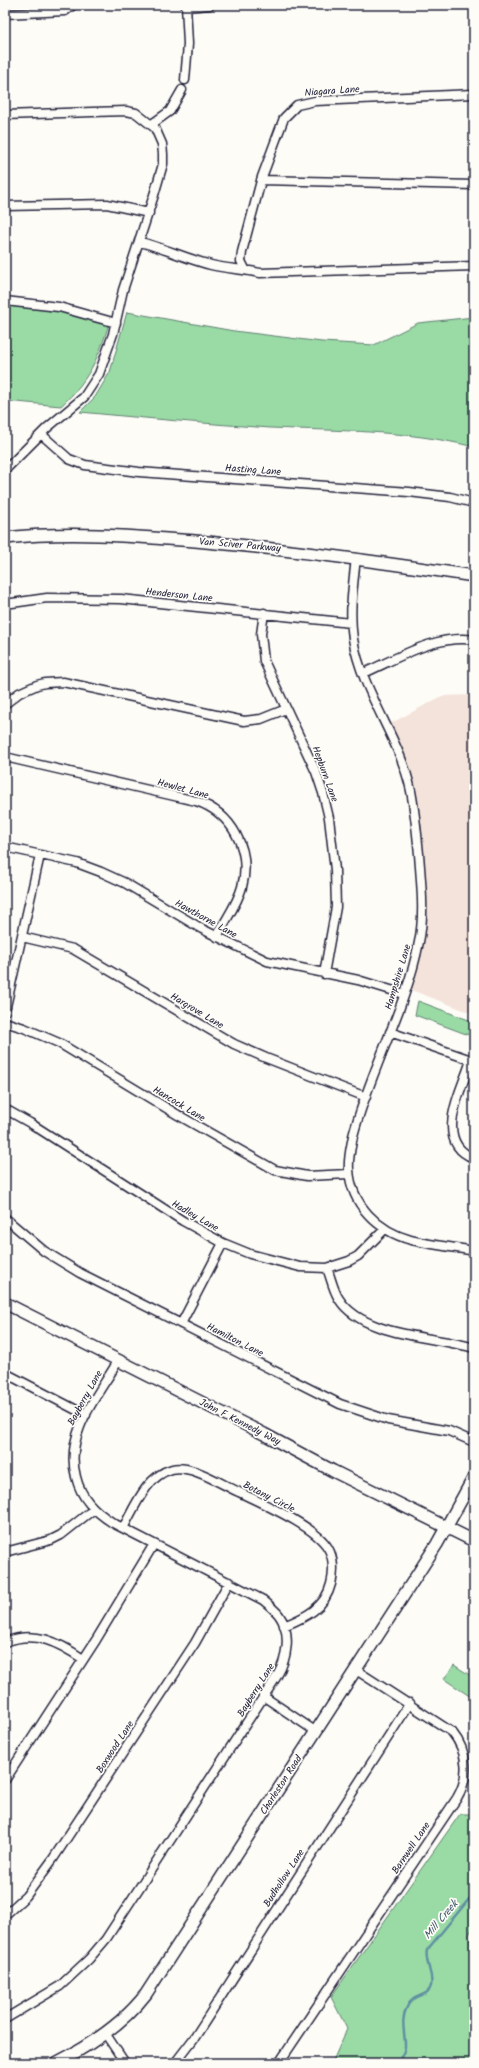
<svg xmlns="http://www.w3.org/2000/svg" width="479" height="2068" viewBox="0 0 479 2068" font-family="Kalam,sans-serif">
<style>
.built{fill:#f4e3da}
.green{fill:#9adba5;stroke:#5e7e70}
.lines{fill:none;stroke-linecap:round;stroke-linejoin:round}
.stream{stroke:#6090a2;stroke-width:2.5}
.street-casing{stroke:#22223b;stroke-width:11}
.secondary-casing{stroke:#22223b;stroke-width:14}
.street{stroke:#fdfcf7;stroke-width:8}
.secondary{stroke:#fdfcf7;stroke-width:11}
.labels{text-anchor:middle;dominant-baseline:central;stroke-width:3.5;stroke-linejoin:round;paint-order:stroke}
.street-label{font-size:10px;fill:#22223b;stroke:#fdfcf7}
.water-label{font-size:11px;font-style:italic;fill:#41596e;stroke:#fdfcf7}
</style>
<rect width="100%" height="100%" fill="#fdfcf7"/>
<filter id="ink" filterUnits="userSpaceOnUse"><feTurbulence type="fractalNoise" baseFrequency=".025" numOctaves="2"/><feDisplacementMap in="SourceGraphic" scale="8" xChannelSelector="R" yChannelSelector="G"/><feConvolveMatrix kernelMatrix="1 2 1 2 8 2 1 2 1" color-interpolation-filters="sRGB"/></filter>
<g filter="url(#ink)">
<!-- built -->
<path class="built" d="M474 695V1014L406 988 421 928 413 803 386 726 442 696Z"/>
<!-- green -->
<path class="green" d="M5 301 37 304 109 323C99 358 88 381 61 406L5 401Z
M127 312 234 331 322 342 374 345 418 323 474 317V447C408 430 339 431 271 428 207 424 144 418 80 412L95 397 110 372Z
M418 1001 474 1022V1037L415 1015Z
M454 1665 474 1678V1699L444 1679Z
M460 1814H474V1925L469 1935 472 1954 474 1949V2063H332L347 2029 331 1997Z"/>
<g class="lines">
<!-- stream -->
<path class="stream" d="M398 2063C400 2058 405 2052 405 2046 405 2031 400 2021 407 2007 413 1993 428 1998 431 1986 434 1973 424 1963 427 1950L474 1893"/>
<defs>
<path id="street" d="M186 7 210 5
M5 14 65 11 73 5
M185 80 188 44 186 5
M5 115 92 112 126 111 136 113 155 128 162 144 163 154V164L154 195 123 290 113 334 99 374 84 397 47 428 5 470
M152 124 170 111 182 90
M261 180 474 185
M5 206 107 204 149 213
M140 242C164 248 187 259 211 265 227 269 244 269 260 273L474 266
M245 269 241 261 242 252 262 177 284 118 297 105 315 101 474 94
M5 301 59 307 116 323
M41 434 69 459 85 465 139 472 409 492 450 497 474 503
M356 558C353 585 349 612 353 639 362 693 400 738 411 791 415 812 417 833 419 854 421 883 425 913 419 942 406 1009 370 1070 353 1136 351 1147 348 1158 349 1169 351 1205 378 1231 411 1240 431 1245 453 1247 474 1251
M5 604 47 598 121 599 351 623
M264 613 261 634 264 661 316 772 323 793 329 818 335 870 336 907 324 974
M364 673C398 658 436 634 474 640
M5 704 19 693 37 685 45 683 63 682 244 721 261 719 286 709
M5 757 196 801C232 813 252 850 242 887 237 905 225 920 217 937
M5 847 77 863 101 872 125 883 202 929 267 961 358 980 404 994
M22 937 73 949 234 1044 266 1058 366 1097
M5 1011 40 855
M5 1022 24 1028 59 1043 178 1115 275 1170 307 1176 349 1174
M390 1032 474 1061
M471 1060C463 1088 431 1142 474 1158
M5 1109 30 1123 183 1221 223 1243 250 1254 300 1267 327 1268 349 1261 358 1256 385 1229
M5 1218 44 1251 80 1273 340 1404 388 1420 449 1431 474 1442
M327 1268C331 1278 333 1290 339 1299 363 1337 435 1336 474 1348
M181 1324 223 1243
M5 1373 86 1415
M123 1528C135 1507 146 1476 172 1469 191 1464 221 1484 239 1492 263 1504 315 1526 328 1548 334 1558 334 1573 331 1584 325 1608 306 1617 284 1626
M5 1552 51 1540 61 1535 94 1509
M5 1642C35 1630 58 1642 83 1659
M263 1696 315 1731
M5 1780 96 1640 154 1544
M5 1915 26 1896 53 1859 195 1643 229 1582
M5 2019 60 1986 89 1959 106 1939 277 1676C287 1659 292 1633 279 1615 275 1610 269 1605 263 1600L113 1523C94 1511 81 1498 76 1477 64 1433 98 1396 118 1361
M105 2033 125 2063
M175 2063 195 2037 410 1703
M279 2063 457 1798C470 1776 468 1752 452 1732L356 1670"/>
<path id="secondary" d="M5 538C69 531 131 536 195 541 289 549 381 562 474 576
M5 1303 264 1434 333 1471 474 1541
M56 2063C89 2046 123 2024 146 1994L437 1544 474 1477"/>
</defs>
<!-- street casing -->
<use href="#street" class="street-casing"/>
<!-- secondary casing -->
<use href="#secondary" class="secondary-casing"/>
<!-- street -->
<use href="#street" class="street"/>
<!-- secondary -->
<use href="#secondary" class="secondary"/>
</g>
</g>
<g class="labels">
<!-- street labels -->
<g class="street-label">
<text transform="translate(332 91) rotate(-4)">Niagara Lane</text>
<text transform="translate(253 470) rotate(4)">Hasting Lane</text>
<text transform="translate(240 545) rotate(5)">Van Sciver Parkway</text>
<text transform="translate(179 595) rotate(6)">Henderson Lane</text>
<text transform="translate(325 774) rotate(70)">Hepburn Lane</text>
<text transform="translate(183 789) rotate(15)">Hewlet Lane</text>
<text transform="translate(206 919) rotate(29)">Hawthorne Lane</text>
<text transform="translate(398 977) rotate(-73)">Hampshire Lane</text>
<text transform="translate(197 1011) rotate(31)">Hargrove Lane</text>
<text transform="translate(179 1104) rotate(31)">Hancock Lane</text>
<text transform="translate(195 1216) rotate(30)">Hadley Lane</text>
<text transform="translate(235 1340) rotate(27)">Hamilton Lane</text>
<text transform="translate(85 1398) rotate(-61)">Bayberry Lane</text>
<text transform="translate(240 1422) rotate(27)">John F Kennedy Way</text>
<text transform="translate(269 1497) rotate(27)">Botany Circle</text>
<text transform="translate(256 1690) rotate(-58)">Bayberry Lane</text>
<text transform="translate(115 1747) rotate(-57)">Boxwood Lane</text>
<text transform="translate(281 1785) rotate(-57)">Charleston Road</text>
<text transform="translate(411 1848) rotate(-56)">Barnwell Lane</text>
<text transform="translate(284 1878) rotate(-57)">Budhollow Lane</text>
</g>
<!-- water labels -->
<g class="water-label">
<text transform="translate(441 1920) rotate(-50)">Mill Creek</text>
</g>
</g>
<!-- margin -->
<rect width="479" height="2068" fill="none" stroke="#fdfcf7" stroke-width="20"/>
<rect x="10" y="10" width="459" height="2048" fill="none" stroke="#22223b" stroke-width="1.5" filter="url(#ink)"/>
</svg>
